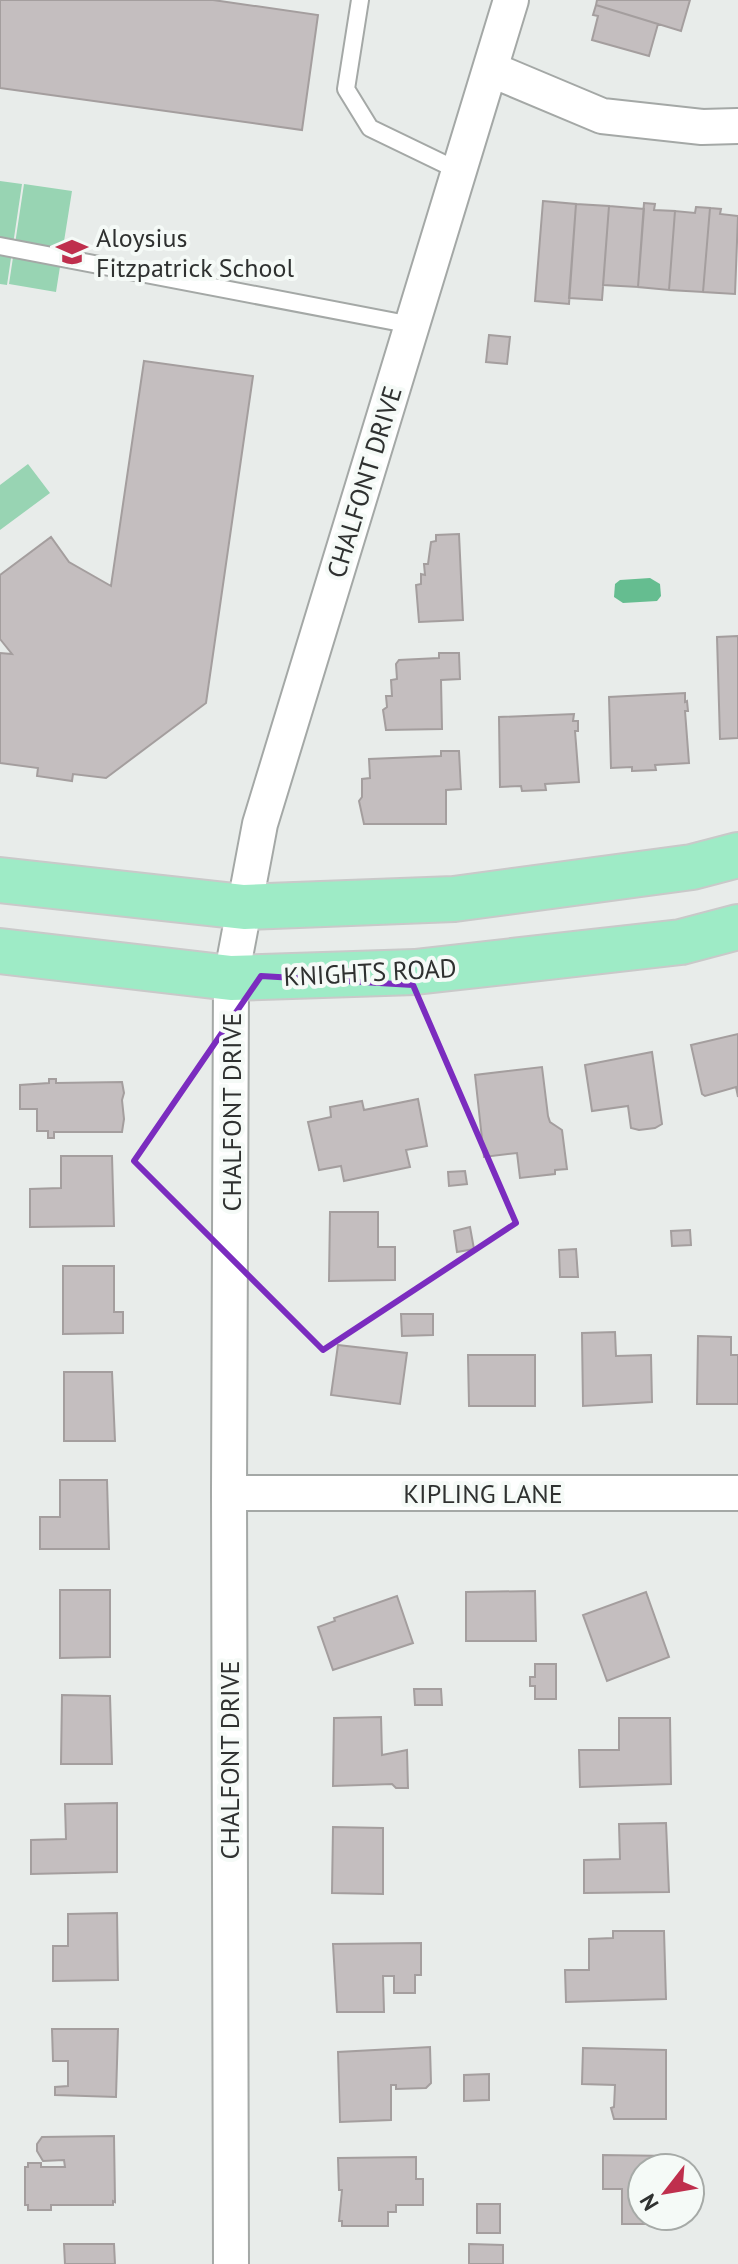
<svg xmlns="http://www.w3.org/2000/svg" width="738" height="2264" viewBox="0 0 738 2264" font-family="'PT Sans',sans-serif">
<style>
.green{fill:#98d4b3}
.water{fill:#65bd90}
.building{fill:#c4bebf;stroke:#a49e9e;stroke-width:2}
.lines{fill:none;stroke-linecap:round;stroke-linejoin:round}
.lane-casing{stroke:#a4a8a6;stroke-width:20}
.street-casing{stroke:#a4a8a6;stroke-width:38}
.primary-casing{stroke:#c9c9c9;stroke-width:48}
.lane{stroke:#fff;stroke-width:16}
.street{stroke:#fff;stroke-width:34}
.primary{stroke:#9eebc6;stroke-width:44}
.marked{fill:none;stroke:#7b2cbf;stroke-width:6;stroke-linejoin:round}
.labels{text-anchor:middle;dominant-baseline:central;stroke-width:8;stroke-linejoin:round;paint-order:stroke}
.poi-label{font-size:26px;fill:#2f3130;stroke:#f5faf7;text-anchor:start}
.street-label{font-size:26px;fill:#2f3130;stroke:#f5faf7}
</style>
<rect width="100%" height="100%" fill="#e8ecea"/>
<!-- green -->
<path class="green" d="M0 181 22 184 7 285 0 284Z
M24 184 72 191 56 292 9 284Z
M28 464 50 493 0 530V485Z"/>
<!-- water -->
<path class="water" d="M650 578 660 584 661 596 657 601 623 603 614 597 615 584 620 580Z"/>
<!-- building -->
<path class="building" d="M0 0H213L318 15 302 130 0 88Z
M597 0H690L681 31 596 5Z
M596 5 658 24 649 56 592 40 598 16 593 15Z
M543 201 576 204 569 304 535 301Z
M644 203 655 204 654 210 675 211 669 290 638 287Z
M576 204 609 206 602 300 569 298Z
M609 206 644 209 638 287 603 285Z
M696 207 710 208 703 292 669 290 675 211 695 213Z
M710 208 721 209 720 214 738 216 735 294 703 292Z
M489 335 510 337 507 364 486 362Z
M144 361 253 376 206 703 106 778 73 774 72 781 37 776 38 768 0 763V653L12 654 0 639V575L51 537 69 562 111 586Z
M459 534 463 620 419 622 416 585 421 584V574L425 575 424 564H428L431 542 436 541V535Z
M738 636V738L720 739 717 637Z
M439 653H459L460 679 441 680 442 729 386 730 383 710 387 707 386 696H392L391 680 397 679 396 664 399 660 439 658Z
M685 693V702L687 701 688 711H685L689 763 655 765 656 770 632 771V767L611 768 609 697Z
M574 714 573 721H578V731H575L579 782 545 784 546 790 522 791 521 786 500 787 499 717Z
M441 751H459L461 789 446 790V824H364L359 801 362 797V779L370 778 369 759 441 756Z
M738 1034V1097L736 1087 705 1096 702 1094 691 1045Z
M652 1052 662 1124 655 1128 639 1130 631 1128 628 1106 592 1111 585 1065Z
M542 1067 548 1116 550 1122 562 1130 567 1169 555 1170V1174L520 1178 517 1153 484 1157 475 1075Z
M49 1079H56V1083L122 1082 124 1093 122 1100 124 1119 122 1132H54V1138H48V1131H37V1109H20V1085L49 1083Z
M418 1099 427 1146 406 1150 410 1167 344 1181 341 1166 319 1170 308 1122 331 1117 330 1107 362 1101 364 1110Z
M61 1156H112L114 1226 30 1227V1189L61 1188Z
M465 1171 467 1184 449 1186 448 1172Z
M330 1212H378V1247H395V1280L329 1281Z
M470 1227 474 1249 457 1252 454 1231Z
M690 1230 691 1245 672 1246 671 1231Z
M576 1249 578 1277H560L559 1250Z
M63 1266H114V1312H123V1333L63 1334Z
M401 1314H433V1335L402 1336Z
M615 1332 616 1356 651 1355 652 1402 583 1406 582 1333Z
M698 1336 731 1337V1355H738V1404H697Z
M338 1345 407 1353 400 1404 331 1395Z
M468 1355H535V1406H469Z
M64 1372H112L115 1441H64Z
M60 1480H107L109 1549H40V1517H60Z
M60 1590H110V1657L60 1658Z
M535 1591 536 1641H466V1592Z
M646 1592 669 1657 607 1681 583 1615Z
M397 1596 413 1643 333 1670 318 1627 335 1621 334 1618Z
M535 1664H556V1699H535V1686H530V1677H535Z
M414 1689H441L442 1705H415Z
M62 1695 110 1696 112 1764H61Z
M381 1717 382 1755 407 1750 408 1788H396L392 1784 333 1786 334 1718Z
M619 1718H670L671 1784 580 1787 579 1750H619Z
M117 1803V1872L31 1874V1840L66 1839 65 1804Z
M666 1823 669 1892 584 1893V1860L620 1859 619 1824Z
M333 1827 383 1828V1894L332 1893Z
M117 1913 118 1980 53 1981V1946H68V1914Z
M613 1931H664L666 1999 566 2002 565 1970H589V1939L613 1938Z
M421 1943V1975H415V1993H394V1976H383L384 2012H337L333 1944Z
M52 2029H118L116 2097 55 2095V2087L68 2086V2061H53Z
M430 2047 431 2083 426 2088 396 2089V2085H391V2120L340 2122 338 2052Z
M583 2048 666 2050V2119H614L611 2108 614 2107 615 2085 582 2084Z
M489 2074V2100L464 2101V2075Z
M114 2136 115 2202 113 2201V2205H51V2210H28V2205H25V2167H28V2163H41V2167H65L64 2160 43 2161 37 2151V2144L42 2137Z
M603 2155 672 2156V2168H642V2216H672L671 2224H622V2189H603Z
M416 2157V2179H423V2205H396V2212H388V2226H342V2221H339L342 2190H339L338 2158Z
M477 2204H500V2233H477Z
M64 2244H114L115 2264H65Z
M469 2244 503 2245V2264H469Z"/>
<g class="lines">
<defs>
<path id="lane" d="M360 0 346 89 370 128 459 171
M0 246 412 325"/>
<path id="street" d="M490 69 602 116 702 127 738 126
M229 1493H738
M231 2264 229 1493 231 978 260 824 511 0"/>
<path id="primary" d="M0 880 244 907 454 899 692 867 738 855
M0 951 231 978 415 972 681 942 738 927"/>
</defs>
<!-- lane casing -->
<use href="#lane" class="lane-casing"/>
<!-- street casing -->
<use href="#street" class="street-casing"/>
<!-- primary casing -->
<use href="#primary" class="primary-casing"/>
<!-- lane -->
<use href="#lane" class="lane"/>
<!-- street -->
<use href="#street" class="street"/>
<!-- primary -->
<use href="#primary" class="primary"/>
</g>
<!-- marked area -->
<path class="marked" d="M261 976 413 985 516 1223 323 1350 134 1161Z"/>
<!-- icons -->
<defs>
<symbol id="school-bare" viewBox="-9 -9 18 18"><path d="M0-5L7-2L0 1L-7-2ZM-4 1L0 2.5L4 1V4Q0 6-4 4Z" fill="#bf2f4d" stroke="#f5faf7" stroke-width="2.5" paint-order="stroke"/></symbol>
</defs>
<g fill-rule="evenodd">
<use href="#school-bare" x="50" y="230" width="44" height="44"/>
</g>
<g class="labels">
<!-- poi labels -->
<g class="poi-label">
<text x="96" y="237">Aloysius<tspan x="96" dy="30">Fitzpatrick School</tspan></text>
</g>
<!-- street labels -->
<g class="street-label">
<text transform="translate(364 482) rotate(-73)">CHALFONT DRIVE</text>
<text transform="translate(370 972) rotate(-3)">KNIGHTS ROAD</text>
<text transform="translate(231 1112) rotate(-90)">CHALFONT DRIVE</text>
<text x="483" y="1493">KIPLING LANE</text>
<text transform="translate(229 1760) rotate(-90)">CHALFONT DRIVE</text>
</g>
</g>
<!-- north arrow -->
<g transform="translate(666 2192) rotate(239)"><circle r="38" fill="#f5faf7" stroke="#a6aaa7" stroke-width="2"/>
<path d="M0-6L14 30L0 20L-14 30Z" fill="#bf2f4d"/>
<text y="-12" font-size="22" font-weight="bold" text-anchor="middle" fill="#2f3130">N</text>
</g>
</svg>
